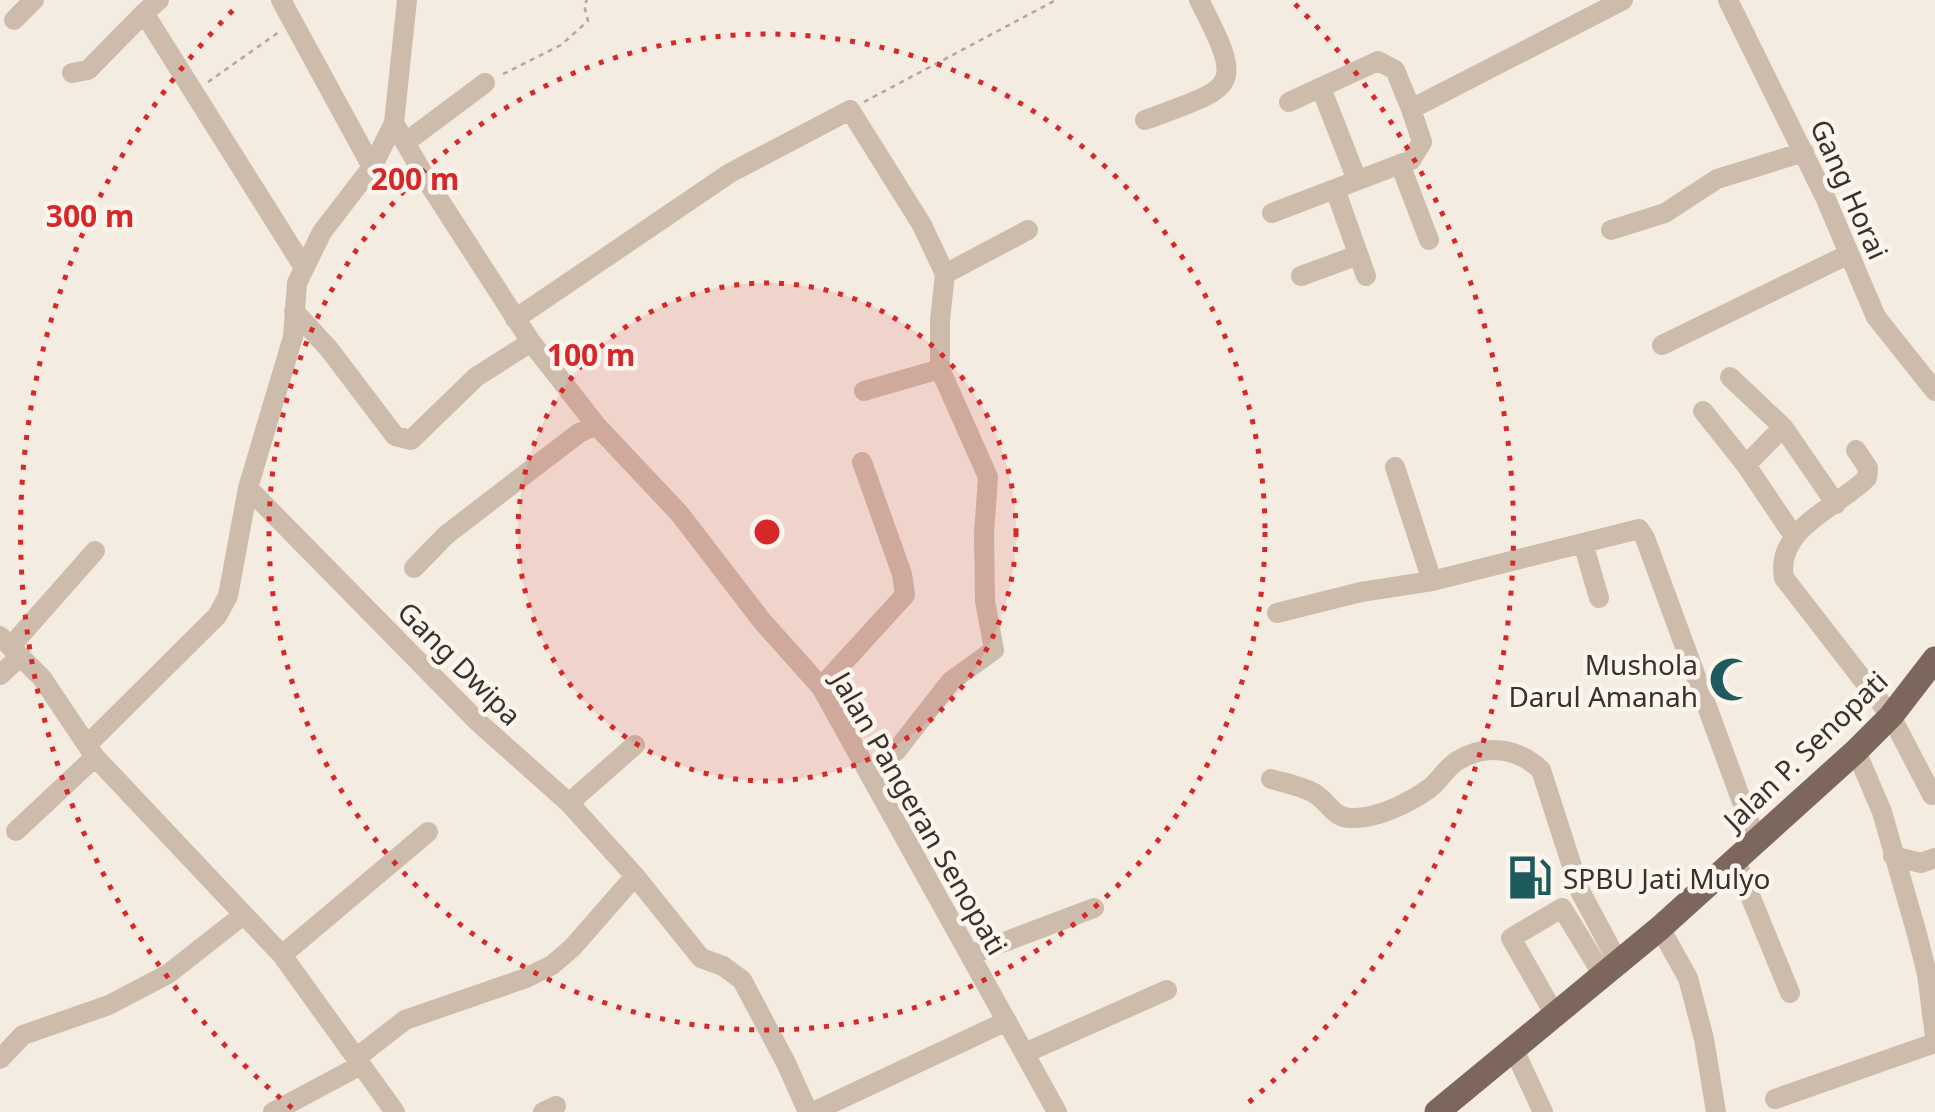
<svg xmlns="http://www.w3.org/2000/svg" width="1935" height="1112" viewBox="0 0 1935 1112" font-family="'Noto Sans',sans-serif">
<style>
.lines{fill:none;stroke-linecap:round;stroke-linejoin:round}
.path{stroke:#b9a596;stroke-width:2.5;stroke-dasharray:5 5;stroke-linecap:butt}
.minor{stroke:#cdbbac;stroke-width:20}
.major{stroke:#7d675c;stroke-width:25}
.ring{fill:none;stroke:#d62828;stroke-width:5;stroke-dasharray:5 10}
.labels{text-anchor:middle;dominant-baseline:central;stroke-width:9;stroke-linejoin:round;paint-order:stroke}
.street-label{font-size:28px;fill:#3b302b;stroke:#fbf5ee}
.poi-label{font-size:28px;fill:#3b302b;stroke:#fbf5ee;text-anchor:end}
.centre{fill:#d62828;stroke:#fbf5ee;stroke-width:5}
.ring-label{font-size:30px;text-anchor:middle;font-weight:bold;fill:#d62828;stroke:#fbf5ee;stroke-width:9;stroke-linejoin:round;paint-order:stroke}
</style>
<rect width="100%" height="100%" fill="#f4ebe1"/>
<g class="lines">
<!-- path -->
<path class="path" d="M503 74 561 45 588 21 584 5 587 0
M208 82 279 32
M864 102 1056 0"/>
<!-- minor -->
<path class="minor" d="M159 0 144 13 303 266
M281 0 372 167
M1728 0 1825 197 1876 317 1935 391
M14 20 34 0
M72 73 88 70 144 13
M1321 88 1357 180
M1289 102 1378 61 1395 70 1411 109
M1145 120C1236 86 1246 91 1199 0
M394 123 429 184 531 342 596 425 679 513 762 621 821 687 1057 1112
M406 142 485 83
M1400 164 1429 240
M1335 189 1366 276
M1272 213 1411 160 1422 142 1411 109 1623 0
M1611 230 1665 213 1717 179 1804 152
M1301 276 1358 255
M294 311 329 349 395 436 411 440 476 377 531 342
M515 319 730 173 850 110 922 225 945 274
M1662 345 1849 254
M940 369V320L945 274 1028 230
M1730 377 1783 427 1836 504
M864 391 940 369 988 477 984 534 985 601 994 650 951 681 897 750 872 774
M1703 411 1746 465 1793 535
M1856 450 1868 468 1867 478C1837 508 1775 528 1784 578L1891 716 1932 795
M1746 465 1783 427
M1395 467 1432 581
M248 488 478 722 569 803 635 876 701 958 723 966 742 980 786 1063 808 1112
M1583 543 1599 598
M414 568 446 535 579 433 596 425
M1277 613 1361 592 1432 581 1639 529 1645 538 1756 840
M0 636 42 678 95 757 282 955 395 1112
M11 646 95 551
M0 675 21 656
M821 687 905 595 902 574 862 462
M87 745 217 616 228 596 248 488 293 337 297 283 322 232 372 167 394 123 407 0
M1856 751 1882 812 1917 934 1927 974 1935 1037
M1271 779C1285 783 1301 786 1314 793 1328 801 1333 818 1351 818 1377 819 1409 803 1430 788 1440 780 1447 767 1457 761 1486 743 1518 748 1541 770L1580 891 1618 962
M569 803 635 745
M16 831 95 757
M1893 856 1921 863 1935 858
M1735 859 1790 993
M1660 928 1688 978 1704 1039 1716 1112
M282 955 428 832
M970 955 1094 908
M1555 1015 1511 938 1562 908 1603 975
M1514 1050 1543 1112
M1025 1053 1167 990
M356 1058 405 1020 526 978 552 965 572 948 635 876
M0 1059 23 1035 109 1005 168 974 242 916
M1775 1099 1935 1043
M273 1112 361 1065
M543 1112 556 1106
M813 1112 1007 1021"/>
<!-- major -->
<path class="major" d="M1437 1112 1660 928 1856 751 1891 716 1935 659"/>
</g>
<!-- distance rings -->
<circle cx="767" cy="532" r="249" fill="#d62828" fill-opacity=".12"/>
<g class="ring">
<circle cx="767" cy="532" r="249"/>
<circle cx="767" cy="532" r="498"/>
<path d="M292 1108A747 747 0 0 1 239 4M1295 4A747 747 0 0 1 1242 1108"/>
</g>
<!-- icons -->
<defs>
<symbol id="mosque-bare" viewBox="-9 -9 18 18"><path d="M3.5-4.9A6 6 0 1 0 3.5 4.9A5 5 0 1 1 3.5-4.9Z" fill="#1f5a5e" stroke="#fbf5ee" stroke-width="2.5" paint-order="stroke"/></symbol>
<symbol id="fuel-bare" viewBox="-9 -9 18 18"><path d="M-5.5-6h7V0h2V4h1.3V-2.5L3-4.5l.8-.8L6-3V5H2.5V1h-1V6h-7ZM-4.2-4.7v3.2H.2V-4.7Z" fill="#1f5a5e" stroke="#fbf5ee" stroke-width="2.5" paint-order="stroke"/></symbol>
</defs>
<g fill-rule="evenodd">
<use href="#mosque-bare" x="1700" y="648" width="63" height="63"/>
<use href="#fuel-bare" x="1498" y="846" width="63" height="63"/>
</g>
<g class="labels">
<!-- street labels -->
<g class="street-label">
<text transform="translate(1850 189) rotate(66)">Gang Horai</text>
<text transform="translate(460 663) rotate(45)">Gang Dwipa</text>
<text transform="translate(1805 750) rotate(-44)">Jalan P. Senopati</text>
<text transform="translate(920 813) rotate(60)">Jalan Pangeran Senopati</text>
</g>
<!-- poi labels -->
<g class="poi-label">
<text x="1698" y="664">Mushola<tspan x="1698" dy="32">Darul Amanah</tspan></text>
<text x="1563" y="878" text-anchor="start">SPBU Jati Mulyo</text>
</g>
</g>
<circle cx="767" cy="532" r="15" class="centre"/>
<g class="ring-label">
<text x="415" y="190">200 m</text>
<text x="90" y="227">300 m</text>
<text x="591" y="366">100 m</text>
</g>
</svg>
